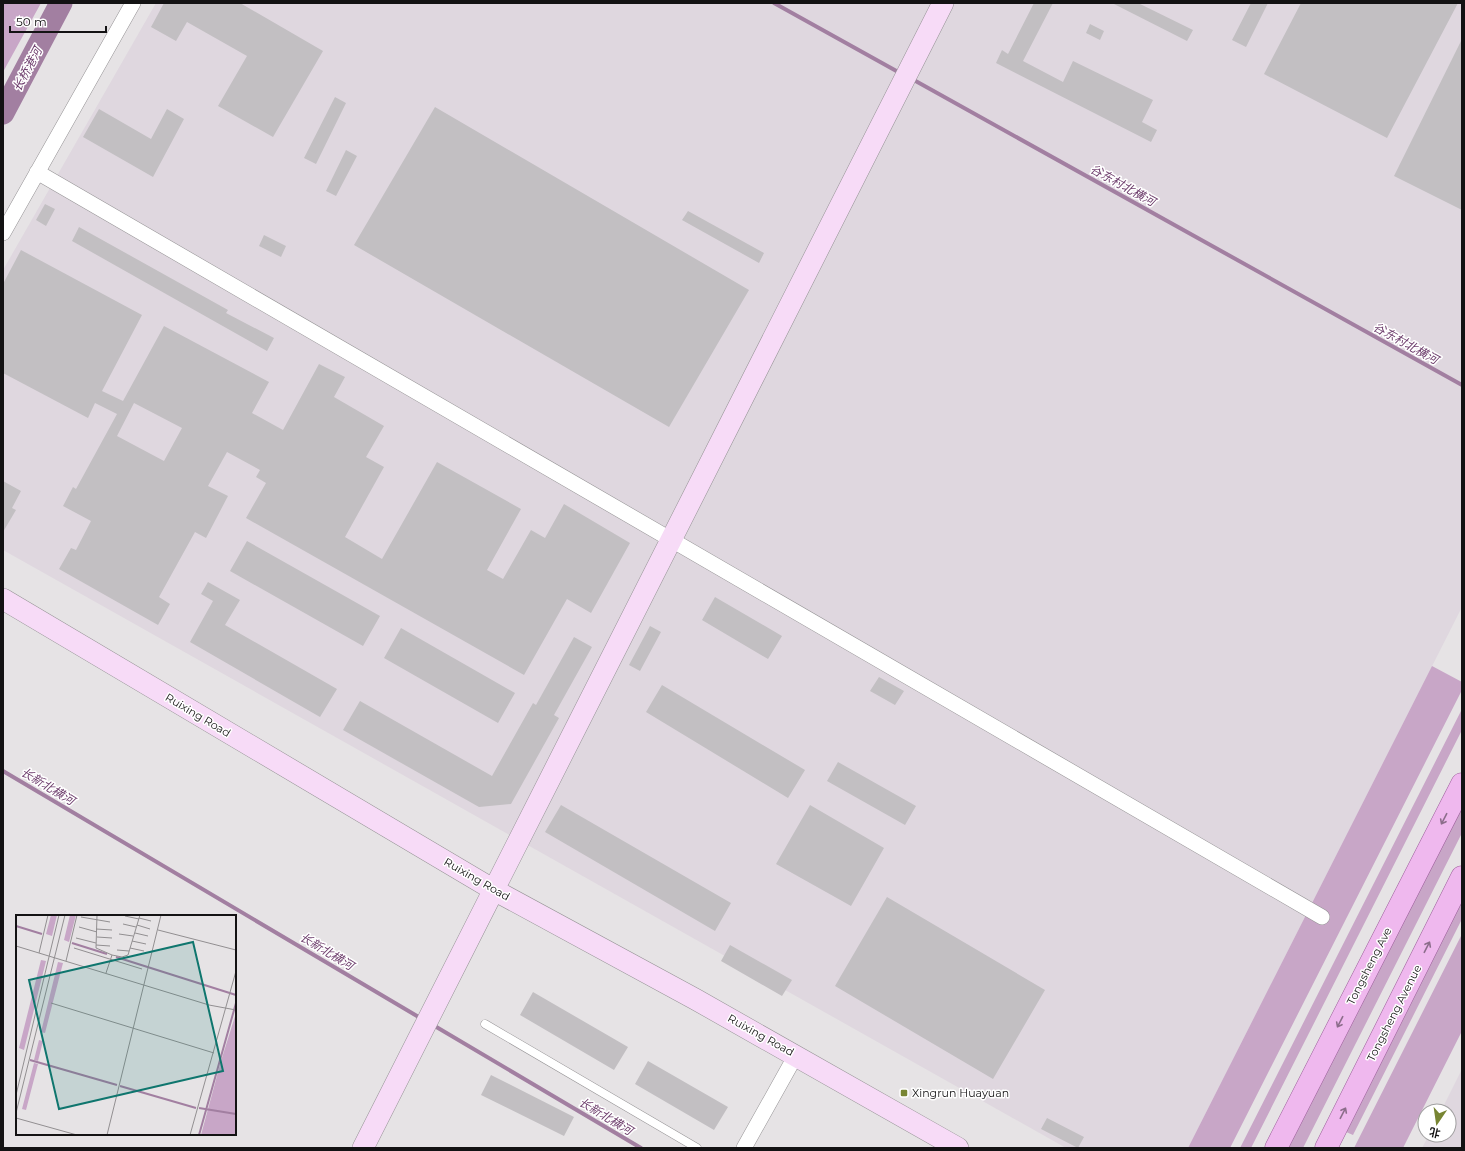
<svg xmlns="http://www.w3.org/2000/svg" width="1465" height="1151" viewBox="0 0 1465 1151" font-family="Montserrat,'Noto Sans SC',sans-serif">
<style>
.built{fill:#dfd7df}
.green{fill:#c8a6c7}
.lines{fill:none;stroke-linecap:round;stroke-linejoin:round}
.stream{stroke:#a27fa1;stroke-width:4}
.river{stroke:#a27fa1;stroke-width:23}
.building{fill:#c2bfc2;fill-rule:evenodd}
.lane-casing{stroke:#959395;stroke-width:9}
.street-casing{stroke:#959395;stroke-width:16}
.secondary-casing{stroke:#959395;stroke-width:22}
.primary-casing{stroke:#9b5f9a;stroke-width:23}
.lane{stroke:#fff;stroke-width:8}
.street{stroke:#fff;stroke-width:15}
.secondary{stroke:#f7dbf7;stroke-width:21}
.primary{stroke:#efb8ee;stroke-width:22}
.oneway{stroke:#8c6d8b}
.poi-dot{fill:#788533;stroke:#fff;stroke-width:1.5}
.labels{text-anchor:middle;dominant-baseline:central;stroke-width:3;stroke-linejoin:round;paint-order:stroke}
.street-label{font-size:11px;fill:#131213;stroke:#fff}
.poi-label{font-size:11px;fill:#131213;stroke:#fff;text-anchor:start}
.water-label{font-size:12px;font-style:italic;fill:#6e3e6d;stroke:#fff}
.inset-river{fill:none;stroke:#a27fa1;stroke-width:2}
.inset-road{fill:none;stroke:#928f91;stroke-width:1}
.view{fill:#0f766e;fill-opacity:0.15;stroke:#0f766e;stroke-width:2}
.inset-edge{fill:none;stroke:#131213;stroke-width:2}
</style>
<rect width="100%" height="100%" fill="#e6e3e5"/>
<!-- built -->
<path class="built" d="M156 3H1462V607L1188 1148H1066L3 550V270Z
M1462 1069V1148H1422L1429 1135H1449V1111H1441Z"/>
<!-- green -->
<path class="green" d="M3 3H41L3 72Z
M1432 666 1462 682V690L1230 1148H1188Z
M1462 709V730L1251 1148H1240Z
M1462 797V833L1303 1148H1284Z
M1462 899V919L1353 1135 1344 1131Z
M1462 934V1031L1403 1148H1354Z"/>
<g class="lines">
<!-- stream -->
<path class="stream" d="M774 3 900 73
M912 79 1462 385
M3 771 422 1019
M433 1025 641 1148"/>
<!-- river -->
<path class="river" d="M3 113 61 3"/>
</g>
<!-- building -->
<path class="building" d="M164 3H240L323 51 273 137 218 106 247 56 187 22 176 41 151 27Z
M1034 3H1053L1023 61 1063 82 1073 61 1153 100 1142 122 1157 130 1151 142 996 63 1002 50 1008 54Z
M1112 3H1138L1193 30 1187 41Z
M1251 3H1268L1246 47 1232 40Z
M1301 3H1458L1387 138 1264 74Z
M1090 24 1104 31 1100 40 1086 33Z
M1462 39V210L1394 176Z
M335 97 346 103 316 164 304 158Z
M435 107 749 290 669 427 354 245Z
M99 109 151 139 167 109 184 119 153 177 83 137Z
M346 150 357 156 336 196 326 191Z
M45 204 55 209 46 226 36 220Z
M688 211 764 253 759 263 682 220Z
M79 227 228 310 226 313 274 338 267 351 72 241Z
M264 235 286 246 281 257 259 246Z
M21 250 142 315 102 391 123 401 164 326 269 382 252 413 283 430 319 364 345 377 334 397 384 426 366 457 384 467 345 537 382 559 437 462 521 509 487 570 503 579 531 530 545 538 564 504 630 543 591 613 567 599 524 675 246 518 266 483 256 477 260 470 227 452 208 486 228 496 206 538 195 532 159 597 170 604 158 625 59 569 71 548 76 550 91 521 63 506 73 487 76 489 117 414 95 403 88 418 3 373V284ZM134 403 182 428 164 461 117 436Z
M3 481 21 491 12 508 16 510 3 532Z
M247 541 380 616 363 646 230 571Z
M208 582 240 600 225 625 337 689 320 717 190 642 213 601 201 594Z
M715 597 782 636 768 659 702 620Z
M650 626 661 632 640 671 629 665Z
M401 628 515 693 498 723 384 658Z
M574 637 592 647 554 715 559 718 511 804 479 807 343 730 360 701 492 776 533 703 536 705Z
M879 677 904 691 895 705 870 691Z
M662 685 805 770 788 798 646 712Z
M838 762 916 806 905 825 827 781Z
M561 805 731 903 715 931 545 832Z
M810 805 884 848 851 906 776 864Z
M887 897 1045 990 993 1079 835 986Z
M730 945 792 980 782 996 721 961Z
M533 992 628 1047 614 1070 520 1015Z
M648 1061 728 1107 714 1130 635 1084Z
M491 1075 574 1117 564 1136 481 1095Z
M1047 1118 1084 1137 1078 1148 1041 1129Z"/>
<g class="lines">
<defs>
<path id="lane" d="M485 1024 697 1148"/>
<path id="street" d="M37 172 1322 917
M3 233 133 3
M744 1148 796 1055"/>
<path id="secondary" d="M3 599 494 890 695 999 958 1148
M363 1148 943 3"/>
<path id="primary" d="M1276 1148 1462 784
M1326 1148 1462 877"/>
</defs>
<!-- lane casing -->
<use href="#lane" class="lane-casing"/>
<!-- street casing -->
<use href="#street" class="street-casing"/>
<!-- secondary casing -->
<use href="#secondary" class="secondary-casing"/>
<!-- primary casing -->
<use href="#primary" class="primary-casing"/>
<!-- lane -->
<use href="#lane" class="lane"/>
<!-- street -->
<use href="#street" class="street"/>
<!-- secondary -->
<use href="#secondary" class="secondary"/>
<!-- primary -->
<use href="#primary" class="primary"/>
</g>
<!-- one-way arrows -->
<defs><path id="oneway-shaft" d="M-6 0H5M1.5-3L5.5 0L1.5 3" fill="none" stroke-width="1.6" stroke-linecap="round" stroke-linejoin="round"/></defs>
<g class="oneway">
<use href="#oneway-shaft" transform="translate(1444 819) rotate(117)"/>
<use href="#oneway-shaft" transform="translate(1427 947) rotate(-63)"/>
<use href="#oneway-shaft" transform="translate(1340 1022) rotate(117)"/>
<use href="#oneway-shaft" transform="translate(1343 1113) rotate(-63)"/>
</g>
<!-- markers -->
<rect class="poi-dot" x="900" y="1089" width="8" height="8" rx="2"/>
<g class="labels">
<!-- street labels -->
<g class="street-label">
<text transform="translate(198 715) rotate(31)">Ruixing Road</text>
<text transform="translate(477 879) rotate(30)">Ruixing Road</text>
<text transform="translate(1369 966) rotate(-63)">Tongsheng Ave</text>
<text transform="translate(1394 1013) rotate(-63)">Tongsheng Avenue</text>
<text transform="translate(761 1035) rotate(29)">Ruixing Road</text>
</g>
<!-- poi labels -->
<g class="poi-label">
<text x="912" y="1093">Xingrun Huayuan</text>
</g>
<!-- water labels -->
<g class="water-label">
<text transform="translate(27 69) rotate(-62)">长桥港河</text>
<text transform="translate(1123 185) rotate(29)">谷东村北横河</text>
<text transform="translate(1406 343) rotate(29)">谷东村北横河</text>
<text transform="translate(48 786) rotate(31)">长新北横河</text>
<text transform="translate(327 951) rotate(31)">长新北横河</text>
<text transform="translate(606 1116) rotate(31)">长新北横河</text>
</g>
</g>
<!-- overview -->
<g transform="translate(16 915)">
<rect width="220" height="220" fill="#e6e3e5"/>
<path d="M35 0H41L36 21 30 19ZM54 0H60L53 27 48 25ZM25 45 30 46 8 135 3 133ZM42 47 47 48 29 118 25 117ZM220 98V220H185L205 146ZM23 125 27 126 22 146 18 145ZM18 148 22 149 10 195 6 194Z" fill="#c8a6c7"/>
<path class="inset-river" d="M0 11 26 19M56 28 91 39M100 42 220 80M14 145 101 170M104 171 180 193M183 193 220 199M183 220 220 88"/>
<path class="inset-road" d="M81 0 80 33 96 40M109 1 123 4M65 2 94 7M123 3 135 6M107 9 120 12M121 10 134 14M63 12 81 17M80 14 96 15M142 15 220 35M119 18 132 21M103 19 117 21M81 22 96 23M60 23 80 28M116 26 130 29M80 30 94 31M0 31 193 90 220 95M58 33 126 54M114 33 128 36M101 35 113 36M23 38 32 0M50 46 61 0M90 58 96 40 106 42 112 40 124 0M35 88 198 138M0 180 43 0M0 198 49 0M0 203 61 220M91 220 145 0M174 220 220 56"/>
<path class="view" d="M177 27 207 156 43 194 13 65Z"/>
<rect width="220" height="220" class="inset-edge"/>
</g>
<!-- border -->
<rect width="1465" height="1151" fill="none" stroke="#131213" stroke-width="8"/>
<!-- north arrow -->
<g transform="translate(1437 1123) rotate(193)"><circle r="19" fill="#ffffff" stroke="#a1a0a1"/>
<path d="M0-3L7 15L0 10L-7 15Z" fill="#788533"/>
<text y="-6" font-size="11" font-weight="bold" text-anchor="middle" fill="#131213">北</text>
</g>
<!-- scale -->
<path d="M10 26v6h96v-6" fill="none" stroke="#131213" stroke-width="2"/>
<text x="16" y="26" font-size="12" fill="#131213" stroke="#ffffff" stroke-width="3" paint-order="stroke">50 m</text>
</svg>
